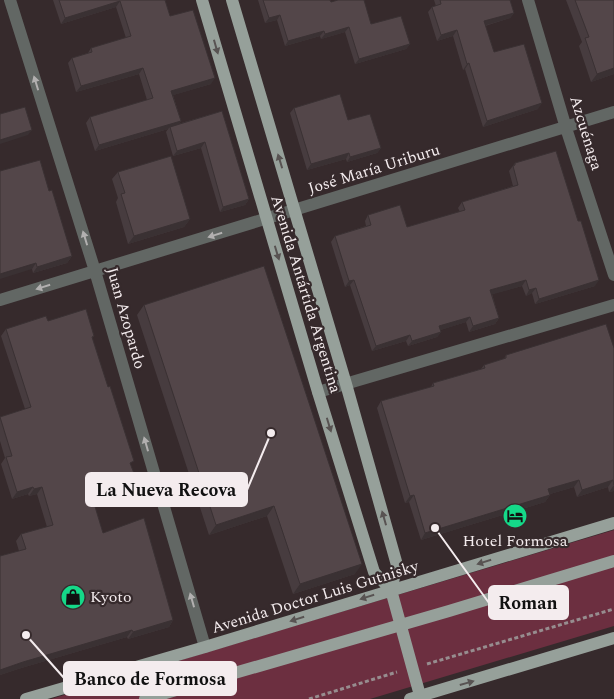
<svg xmlns="http://www.w3.org/2000/svg" width="614" height="699" viewBox="0 0 614 699" font-family="Spectral,serif">
<style>
.green{fill:#6c2f40}
.lines{fill:none;stroke-linecap:round;stroke-linejoin:round}
.path{stroke:#978d8f;stroke-width:3;stroke-dasharray:4 2.5;stroke-linecap:butt}
.minor{stroke:#626764;stroke-width:12}
.major{stroke:#96a09a;stroke-width:12}
.wall{fill:#473c3f}
.shaded-wall{fill:#3a3133}
.building{fill:#534649;stroke:#3a3133}
.oneway{fill:#585352}
.oneway2{fill:#b2b0b0}
.labels{text-anchor:middle;dominant-baseline:central;stroke-width:4.5;stroke-linejoin:round;paint-order:stroke}
.street-label{font-size:16px;fill:#f4ecee;stroke:#362a2c}
.poi-label{font-size:16px;fill:#f4ecee;stroke:#362a2c}
.leader{fill:none;stroke:#f4ecee;stroke-width:2}
.callout-dot{fill:#f4ecee;stroke:#362a2c;stroke-width:2}
.callout{fill:#f4ecee;stroke:#f4ecee;stroke-width:2}
.callout-label{font-size:18px;text-anchor:middle;font-weight:bold;fill:#111}
</style>
<rect width="100%" height="100%" fill="#362a2c"/>
<!-- green -->
<path class="green" d="M614 530V626L370 699H51Z"/>
<g class="lines">
<!-- path -->
<path class="path" d="M427 664 614 609
M309 699 397 672"/>
<!-- minor -->
<path class="minor" d="M10 0 95 271 205 647
M528 0 566 128 614 275
M0 300 614 112
M318 392 614 305"/>
<!-- major -->
<path class="major" d="M202 0 318 392 374 572 391 590
M232 0 346 384 397 565 391 590 421 699
M26 699 205 647 614 523
M145 699 449 611 614 561
M410 699 614 638"/>
</g>
<!-- wall -->
<path class="wall" d="M53 0H165L170 16 211 84 173 95 181 121 178 124 222 111 249 199 245 205 220 212 201 148 173 156 166 132 168 129 95 151 86 123 90 117 147 100 139 74 76 92 68 63 72 58 88 53 91 48 126 38 116 7 61 24Z
M258 0H330L331 2 410 44 406 49 355 64 345 32 321 39 320 36 285 46 277 20 265 23Z
M434 0H510L514 13 510 18 485 26 494 52 538 109 483 127 465 69 463 70 453 36 437 41 428 12 432 7 436 6Z
M566 0H614V74L591 82 579 46 582 42Z
M294 108 348 120 381 148 377 153 347 162 346 159 307 170 290 113Z
M515 163 595 286 535 304 532 293 526 296 522 286 492 294 499 318 495 324 469 332 466 322 440 330 441 332 437 337 408 346 406 341 372 351 350 285 345 287 331 242 335 236 366 226 365 221 368 215 407 227 460 212 458 208 462 202 513 186 509 171Z
M118 172 190 219 184 227 128 244 116 202 118 198 112 179Z
M49 191 72 256 67 263 33 273 32 269Z
M144 305 355 574 293 594 267 516 209 535 137 315Z
M48 321 94 336 92 338 131 466 130 483 91 495 103 533 173 620 169 627 128 639 127 637 18 669 0 675V556L19 551 16 541 21 534 47 527 37 494 29 496 28 494 12 499 1 464 5 458 0 441V417L25 409 1 336 6 329Z
M614 348V491L609 492 608 487 577 497 574 487 550 494V495L545 502 421 540 409 502 405 503 377 408 381 401 431 387 433 383 481 369 484 365 504 359 506 355Z"/>
<!-- shaded-wall -->
<path class="shaded-wall" d="M120 1 116 7 61 24 65 18Z
M514 13 510 18 480 27 484 21Z
M280 15 277 20 265 23 269 18Z
M349 27 345 32 321 39 325 34Z
M457 30 453 36 437 41 441 35Z
M324 31 320 36 285 46 288 41Z
M410 44 406 49 355 64 359 59Z
M469 63 465 69 463 70 467 64Z
M143 68 139 74 76 92 81 86Z
M614 68V74L591 82 597 74Z
M215 78 211 84 167 97 171 91Z
M542 103 538 109 483 127 487 121Z
M181 121 176 126 170 127 168 129 95 151 99 145Z
M32 130 28 135 0 144V140Z
M205 142 201 148 173 156 177 151Z
M381 148 377 153 347 162 350 157Z
M349 153 346 159 307 170 311 164Z
M249 199 245 205 220 212 223 207Z
M190 219 184 227 128 244 134 236Z
M72 256 67 263 33 273 37 267Z
M36 263 32 269 0 279V274Z
M354 280 350 285 345 287 349 281Z
M526 280 522 286 487 296 490 290Z
M599 280 595 286 535 304 539 299Z
M536 288 532 293 526 296 529 290Z
M470 317 466 322 435 332 439 326Z
M499 318 495 324 469 332 473 326Z
M441 332 437 337 408 346 412 341Z
M410 335 406 341 372 351 376 346Z
M135 476 130 483 85 497 90 490Z
M579 480 574 487 543 496 548 489Z
M613 480 608 487 577 497 582 490Z
M614 485V491L609 492Z
M33 487 28 494 12 499 17 492Z
M42 487 37 494 29 496 34 489Z
M414 495 409 502 405 503 410 496Z
M550 495 545 502 421 540 425 533Z
M274 506 267 516 209 535 216 525Z
M362 564 355 574 293 594 300 584Z
M173 620 169 627 128 639 133 632Z
M132 630 127 637 18 669 0 675V670L23 662Z"/>
<!-- building -->
<path class="building" d="M59 0H165L170 16 193 10 215 78 171 91 181 121 99 145 90 117 153 98 143 68 81 86 72 58 92 52 91 48 131 36 120 1 65 18Z
M263 0H330L331 2 338 0H364L371 24 401 16 410 44 359 59 349 27 325 34 324 31 288 41 280 15 269 18Z
M440 0H510L514 13 484 21 494 52 524 44 542 103 487 121 469 63 467 64 457 30 441 35 432 7 441 4Z
M575 0H614V68L597 74 585 38 589 37Z
M340 94 348 120 370 114 381 148 350 157 349 153 311 164 294 108Z
M25 107 32 130 0 140V114Z
M222 111 249 199 223 207 205 142 177 151 170 127Z
M556 151 578 221H581L599 280 539 299 536 288 529 290 526 280 490 290 499 318 473 326 470 317 439 326 441 332 412 341 410 335 376 346 354 280 349 281 335 236 371 225 368 215 400 205 407 227 465 210 462 202 518 185 513 166 515 165V163Z
M171 156 190 219 134 236 121 194 125 193 118 172Z
M40 160 49 191 52 190 72 256 37 267 36 263 0 274V171Z
M264 266 362 564 300 584 274 506 216 525 144 305Z
M86 309 94 336 92 337 108 387 110 386 134 461 130 463 135 476 90 490 103 533 144 518 173 620 133 632 132 630 23 662 0 670V556L26 549 21 534 53 525 42 487 34 489 33 487 17 492 6 457 12 456 0 417 31 407 6 329 46 316 48 321Z
M606 324 614 348V485L613 480 582 490 579 480 548 489 550 495 425 533 414 495 410 496 381 401 434 386 433 383 485 368 484 365 506 358V355Z"/>
<!-- one-way arrows -->
<defs><path id="oneway-solid" d="M-6-.8H1V-3.2L6.5 0L1 3.2V.8H-6Z" transform="scale(1.25)"/></defs>
<g class="oneway">
<use href="#oneway-solid" transform="translate(216 47) rotate(74)"/>
<use href="#oneway-solid" transform="translate(280 161) rotate(-107)"/>
<use href="#oneway-solid" transform="translate(277 253) rotate(73)"/>
<use href="#oneway-solid" transform="translate(329 425) rotate(73)"/>
<use href="#oneway-solid" transform="translate(384 518) rotate(-106)"/>
<use href="#oneway-solid" transform="translate(484 562) rotate(163)"/>
<use href="#oneway-solid" transform="translate(367 597) rotate(163)"/>
<use href="#oneway-solid" transform="translate(297 619) rotate(163)"/>
<use href="#oneway-solid" transform="translate(467 683) rotate(-16)"/>
</g>
<g class="oneway2">
<use href="#oneway-solid" transform="translate(36 83) rotate(-107)"/>
<use href="#oneway-solid" transform="translate(215 235) rotate(163)"/>
<use href="#oneway-solid" transform="translate(85 238) rotate(-107)"/>
<use href="#oneway-solid" transform="translate(43 287) rotate(163)"/>
<use href="#oneway-solid" transform="translate(146 444) rotate(-106)"/>
<use href="#oneway-solid" transform="translate(192 600) rotate(-106)"/>
</g>
<!-- icons -->
<defs>
<symbol id="hotel-disc" viewBox="-11 -11 22 22"><circle r="9.5" fill="#15d989" stroke="#362a2c"/><path d="M-6-4.5h1.5V1H6V5H4.5V3h-9V5H-6ZM-4 0a1.8 1.8 0 1 1 3.6 0ZM.5 0V-2.5h3Q6-2.5 6 0Z" fill="#111"/></symbol>
<symbol id="shop-disc" viewBox="-11 -11 22 22"><circle r="9.5" fill="#15d989" stroke="#362a2c"/><path d="M-5-2.5h2.3a2.7 3.5 0 0 1 5.4 0H5L5.5 6h-11ZM-1.5-2.5h3a1.5 2.3 0 0 0-3 0Z" fill="#111"/></symbol>
</defs>
<g fill-rule="evenodd">
<use href="#hotel-disc" x="501" y="502" width="28" height="28"/>
<use href="#shop-disc" x="59" y="583" width="28" height="28"/>
</g>
<g class="labels">
<!-- street labels -->
<g class="street-label">
<text transform="translate(586 133) rotate(73)">Azcuénaga</text>
<text transform="translate(374 169) rotate(-17)">José María Uriburu</text>
<text transform="translate(306 294) rotate(73)">Avenida Antártida Argentina</text>
<text transform="translate(126 318) rotate(74)">Juan Azopardo</text>
<text transform="translate(315 597) rotate(-17)">Avenida Doctor Luis Gutnisky</text>
</g>
<!-- poi labels -->
<g class="poi-label">
<text x="515" y="541">Hotel Formosa</text>
<text x="90" y="597" text-anchor="start">Kyoto</text>
</g>
</g>
<!-- callouts -->
<path class="leader" d="M271 433L247 490M435 528L489 603M26 635L64 678"/>
<g class="callout-dot">
<circle cx="271" cy="433" r="5"/>
<circle cx="435" cy="528" r="5"/>
<circle cx="26" cy="635" r="5"/>
</g>
<g class="callout">
<rect x="86" y="473" width="161" height="33" rx="5"/>
<rect x="489" y="586" width="79" height="33" rx="5"/>
<rect x="64" y="662" width="172" height="33" rx="5"/>
</g>
<g class="callout-label">
<text x="166" y="496">La Nueva Recova</text>
<text x="528" y="609">Roman</text>
<text x="150" y="685">Banco de Formosa</text>
</g>
</svg>
